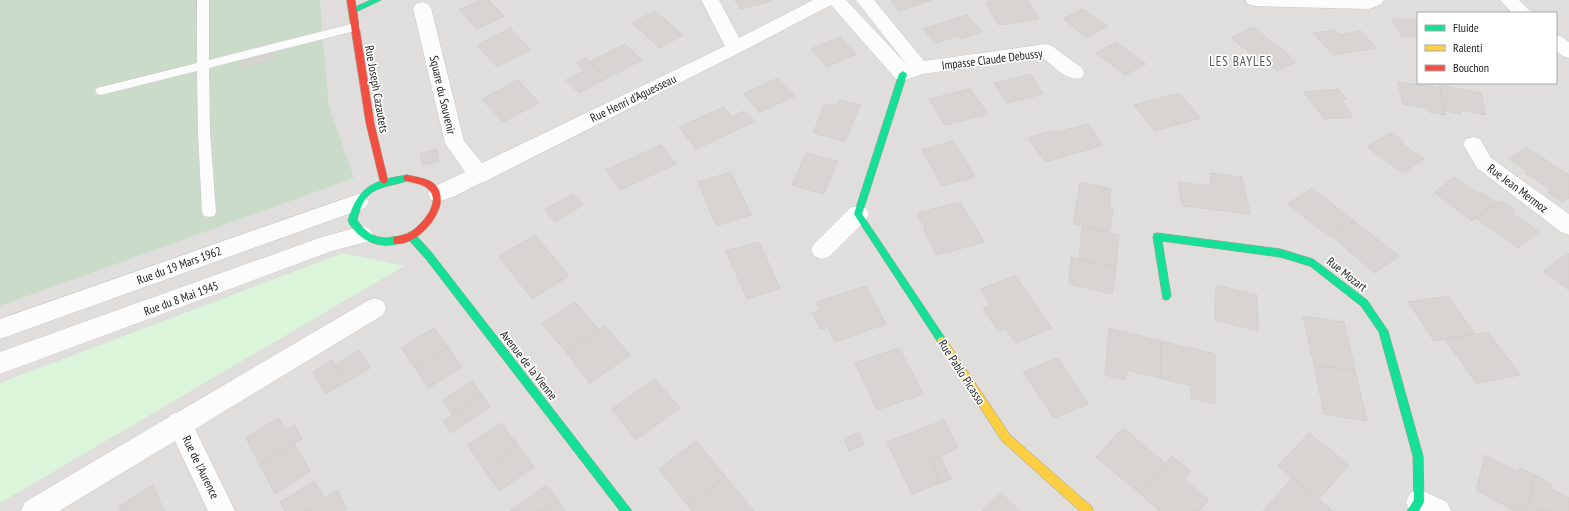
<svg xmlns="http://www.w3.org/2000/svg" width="1569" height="511" viewBox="0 0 1569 511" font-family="'PT Sans Narrow',sans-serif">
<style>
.residential{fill:#dfdedc;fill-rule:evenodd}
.cemetery{fill:#cadbca}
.park{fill:#daf5da}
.parking{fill:#e0dfde}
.building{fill:#d7d4d2;stroke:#d3d0cc}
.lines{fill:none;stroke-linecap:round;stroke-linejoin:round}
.lane-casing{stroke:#c9c8c7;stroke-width:1}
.street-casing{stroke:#c9c8c7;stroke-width:1}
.fast-casing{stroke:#999a82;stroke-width:1}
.slow-casing{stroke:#999a82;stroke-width:1}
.jam-casing{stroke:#999a82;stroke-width:1}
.lane{fill:#fdfcfc;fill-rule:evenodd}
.street{fill:#fdfcfc;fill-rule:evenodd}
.fast{fill:#16e098;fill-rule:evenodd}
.slow{fill:#ffcf43;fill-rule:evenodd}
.jam{fill:#f24e42;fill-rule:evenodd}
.labels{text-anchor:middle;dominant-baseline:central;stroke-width:3.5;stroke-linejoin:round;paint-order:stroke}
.street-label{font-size:12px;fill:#222;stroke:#fff}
.neighbourhood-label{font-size:13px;letter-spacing:1px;fill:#555;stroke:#fff}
</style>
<rect width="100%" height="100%" fill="#f0eeeb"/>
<!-- residential -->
<path class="residential" d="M320 0H1569V511H0V306L353 178 329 106ZM1418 13H1556V83H1418Z"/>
<!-- cemetery -->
<path class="cemetery" d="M0 0H320L329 106 354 178 0 306Z"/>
<!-- park -->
<path class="park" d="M343 253 404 266 0 503V383Z"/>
<!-- parking -->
<path class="parking" d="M415 14 441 140 419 144 394 20Z
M678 87 677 93 539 165 531 161Z
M1413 134 1435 138 1469 164 1454 163Z
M271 215 287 219 0 320V312Z
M160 309 161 316 0 377V370Z"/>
<!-- building -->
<path class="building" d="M481 0H488L504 16 477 29 459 10Z
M735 0H771L772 1 740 9Z
M891 0H932L899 11Z
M995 0H1027L1039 19 999 25 985 2Z
M1083 9 1108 26 1087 38 1063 19Z
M655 11 683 35 660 48 632 23Z
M967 15 982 32 961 39 958 36 935 43 923 29Z
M1392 19H1415L1418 23V37H1402Z
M1253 27 1290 56H1288L1296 62 1277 71 1269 65 1267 66 1231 38Z
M510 28 531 50 497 67 477 45Z
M1335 30 1340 35 1361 31 1376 48 1333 55 1313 33Z
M840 37 856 54 827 67 811 49Z
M1116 42 1146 64 1125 75 1096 53Z
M625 44 642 60 607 78 589 62Z
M274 53V59L241 67V61Z
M586 58 607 78 579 93 566 80 584 71 576 63Z
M1030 74 1043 94 1007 103 994 83Z
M778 78 795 96 760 112 743 94Z
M518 80 539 103 503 122 482 99Z
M1398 82 1440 88 1446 115 1429 112 1428 108 1403 104Z
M1439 85 1481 93 1486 115 1460 110 1461 114 1445 111Z
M970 89 988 114 945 125 929 99Z
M1338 89 1346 99 1342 100 1353 117 1324 119 1304 92Z
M1179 93 1200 118 1155 131 1134 105Z
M840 100 860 105 845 141 813 133 825 104 836 106Z
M724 107 732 117 744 111 755 121 696 149 679 127Z
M1088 124 1103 145 1045 162 1028 138 1056 130 1058 132Z
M1392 132 1404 142 1401 143 1424 159 1403 173 1367 147Z
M953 141 975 177 942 186 922 150Z
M661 145 676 164 620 190 606 170Z
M1526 147 1569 175V198L1563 202 1547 192 1550 189 1525 173 1527 171 1509 159Z
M437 149 439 161 423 165 420 154Z
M806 153 837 161 824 194 792 185Z
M731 172 751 215 716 226 698 182Z
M1210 173 1242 177 1250 214 1182 206 1178 182 1211 186Z
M1455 177 1478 194 1481 192 1497 203 1472 221 1434 192Z
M1080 182 1111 189 1109 207 1113 208 1110 233 1073 224Z
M1312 188 1354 221 1330 237 1288 204Z
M573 194 583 205 555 222 545 209Z
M1501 201 1515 210 1512 213 1539 232 1518 248 1476 218Z
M960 202 984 242 937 255 924 231 926 230 917 213Z
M1354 221 1399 256 1374 273 1332 236Z
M1082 226 1119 235 1116 268 1079 259Z
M535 235 569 276 532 299 499 256Z
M759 242 780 288 747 299 726 251Z
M1567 253 1569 254V290L1543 272Z
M1071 257 1116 268 1112 294 1069 284Z
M1015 276 1052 328 1016 343 1005 328 998 331 983 308 991 305 980 289Z
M1216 285 1257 295 1258 331 1215 320Z
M866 286 886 324 835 342 828 327 820 329 812 313 820 310 817 302Z
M1448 296 1475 334 1434 341 1408 302Z
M575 302 599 330 566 352 542 324Z
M1303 316 1344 322 1355 370 1314 365Z
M605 326 630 355 590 383 566 352Z
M434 328 448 347 415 368 401 348Z
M1109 328 1161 341 1160 378 1127 370 1125 380 1105 375Z
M1488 332 1520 375 1476 383 1445 339Z
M1161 341 1215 354V404L1191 398V386L1160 378Z
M448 347 462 367 428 388 415 368Z
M899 348 923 394 877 410 855 363Z
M359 350 370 368 346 382 335 365Z
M1058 358 1088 404 1054 418 1023 372Z
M332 360 346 382 326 394 313 372Z
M1314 365 1355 370 1367 421 1324 414Z
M655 379 680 408 636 440 612 409Z
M472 381 482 395 452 414 442 400Z
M482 395 490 407 451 433 443 421Z
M278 418 286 430 294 425 302 439 260 465 246 438Z
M944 420 958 448 930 460 941 483 912 494 887 442Z
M501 423 518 445 484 469 468 445Z
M1123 428 1165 463 1139 493 1096 457Z
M859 433 864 445 849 451 844 438Z
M1309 433 1349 465 1319 499 1278 466Z
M696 441 725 476 688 506 659 469Z
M294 444 310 471 275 494 260 465Z
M518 445 534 467 499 491 484 469Z
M1485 455 1518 472 1520 468 1535 475 1527 510 1511 502V509L1476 490Z
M940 456 951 479 941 483 930 460Z
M1172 456 1191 471 1184 479 1209 500 1199 511H1160L1139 493Z
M1535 475 1551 484 1550 488 1569 498V511L1527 510Z
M725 476 754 511H692L688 506Z
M1293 477 1319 499 1333 511H1263Z
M314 481 325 499 306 511H285L280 502Z
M153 485 164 511H121L119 506Z
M546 485 558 500 543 511H510Z
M337 490 347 508 343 511H306Z
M1001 493 1020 511H982Z
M558 500 565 511H543Z
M1511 502 1527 510V511H1514L1511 509Z"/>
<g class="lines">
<defs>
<path id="lane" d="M197 0H209V60L355 23 359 24 361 27 359 30 355 31 209 68 210 132 216 212 214 216 209 217 204 216 202 212 198 132 197 71 101 95 97 94 95 91 97 88 197 63Z"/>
<path id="street" d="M701 0H719L739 38 813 0H846L907 65 856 0H874L924 61 1046 44 1052 46 1082 68 1084 73 1082 78C1066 82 1054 66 1042 57L922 74 903 81 896 79 831 5 741 52 486 181C470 186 447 205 431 200L428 194 431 188 465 172 445 143 413 8 416 4 422 2 428 4 431 8 464 141 482 163 725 46Z
M1245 0H1384L1381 4 1369 9 1254 6 1248 4Z
M1500 0H1519L1532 13H1512Z
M1556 35 1562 37 1569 42V58L1563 56 1556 51Z
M1473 137 1480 139 1491 158 1569 214V235L1561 232 1477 168 1463 144 1466 139Z
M358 194 365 196 369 202 365 208 0 339V319Z
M858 206 866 208 869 214 866 220 830 256 822 259 814 256 811 250 814 244 850 208Z
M362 226 370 229 373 235 370 241 332 251 0 374V352L322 237Z
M375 298 383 301 386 308 383 315 195 429 235 511H208L175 441 59 511H21L25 502 169 417 170 415 178 412 367 301Z
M1419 489 1447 502 1451 511H1410L1406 502 1410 493Z"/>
<path id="fast" d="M371 0H381L356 12H353L349 10Z
M903 71 907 74 862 214 945 338 947 341 945 344 942 345 939 344 854 214 899 74Z
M407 175 410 176 411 178 410 180C380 190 366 184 357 220 365 231 373 238 387 238 392 237 396 236 400 237L401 240 400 243C379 250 358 240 348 221 357 187 374 180 407 175Z
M411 232 414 233 432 253 632 511H620L426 259 408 239 407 236 408 233Z
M1157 233 1280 249 1313 259 1367 300 1388 331 1423 456 1424 502 1419 511H1407L1414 500 1413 456 1379 332 1361 306 1310 266 1280 257 1162 241 1171 296 1169 299 1166 300 1163 299 1153 237 1154 234Z"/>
<path id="slow" d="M942 337 945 338 1010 435 1092 507 1093 511H1080L1002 441 939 344 937 341 939 338Z"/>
<path id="jam" d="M347 0H355L374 123 388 181 384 184 380 181 366 123Z
M407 175C416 177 426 178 433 183 458 202 416 250 394 243L393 240 394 237C399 236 404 235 409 233 421 226 444 201 427 188 421 183 412 183 404 180L403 178 404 176Z"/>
</defs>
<!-- lane casing -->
<use href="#lane" class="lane-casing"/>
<!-- street casing -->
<use href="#street" class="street-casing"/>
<!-- fast casing -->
<use href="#fast" class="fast-casing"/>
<!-- slow casing -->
<use href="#slow" class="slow-casing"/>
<!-- jam casing -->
<use href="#jam" class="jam-casing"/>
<!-- lane -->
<use href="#lane" class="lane"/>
<!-- street -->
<use href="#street" class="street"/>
<!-- fast -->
<use href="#fast" class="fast"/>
<!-- slow -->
<use href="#slow" class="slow"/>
<!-- jam -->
<use href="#jam" class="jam"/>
</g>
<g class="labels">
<!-- street labels -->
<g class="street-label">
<text transform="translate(992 59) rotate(-7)">Impasse Claude Debussy</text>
<text transform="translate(377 89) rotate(80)">Rue Joseph Cazautets</text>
<text transform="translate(443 95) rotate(77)">Square du Souvenir</text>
<text transform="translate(633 98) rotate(-26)">Rue Henri d'Aguesseau</text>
<text transform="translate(1518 188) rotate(37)">Rue Jean Mermoz</text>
<text transform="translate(179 265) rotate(-20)">Rue du 19 Mars 1962</text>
<text transform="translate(1347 274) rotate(38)">Rue Mozart</text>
<text transform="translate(181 298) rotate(-20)">Rue du 8 Mai 1945</text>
<text transform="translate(529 365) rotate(52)">Avenue de la Vienne</text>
<text transform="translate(962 372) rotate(57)">Rue Pablo Picasso</text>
<text transform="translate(201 467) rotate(64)">Rue de l'Aurence</text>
</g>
<!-- neighbourhood labels -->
<g class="neighbourhood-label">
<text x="1241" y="61">LES BAYLES</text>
</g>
</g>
<!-- legend -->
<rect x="1417" y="12" width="140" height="72" fill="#ffffff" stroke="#a7a7a7"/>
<rect x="1425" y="25" width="20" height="6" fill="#16e098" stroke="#a7a7a7"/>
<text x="1453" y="32" font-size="12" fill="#222222">Fluide</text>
<rect x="1425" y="45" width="20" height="6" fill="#ffcf43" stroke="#a7a7a7"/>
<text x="1453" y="52" font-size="12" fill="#222222">Ralenti</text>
<rect x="1425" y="65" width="20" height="6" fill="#f24e42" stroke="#a7a7a7"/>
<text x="1453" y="72" font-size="12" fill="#222222">Bouchon</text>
</svg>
